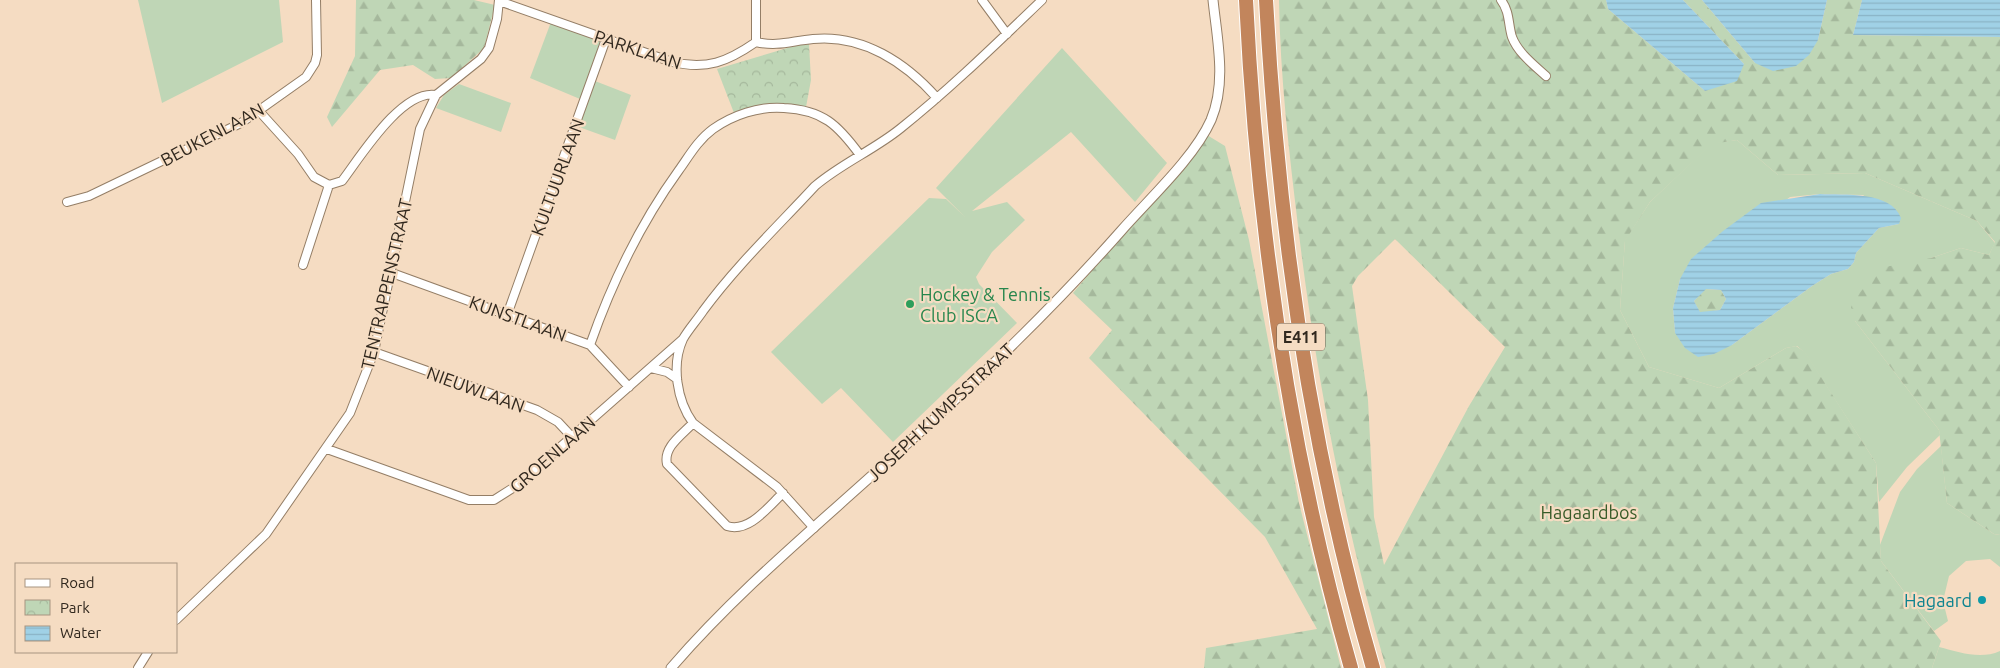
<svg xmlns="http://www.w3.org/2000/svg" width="2000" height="668" viewBox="0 0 2000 668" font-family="Ubuntu,sans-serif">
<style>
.grass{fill:#bfd6b6;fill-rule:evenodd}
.forest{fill:url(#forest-firs);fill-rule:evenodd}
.park{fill:url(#park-crowns)}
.water{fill:url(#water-rules);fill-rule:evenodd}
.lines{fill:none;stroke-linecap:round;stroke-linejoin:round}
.minor-casing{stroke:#947e66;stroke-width:10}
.tertiary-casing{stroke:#947e66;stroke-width:11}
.motorway-casing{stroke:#fff;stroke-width:16}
.minor{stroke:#fff;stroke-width:8}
.tertiary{stroke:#fff;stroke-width:9}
.motorway{stroke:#c2855c;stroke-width:14}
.leisure-dot{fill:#2e9e5b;stroke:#f5dcc2;stroke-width:2}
.culture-dot{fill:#0f9aa8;stroke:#f5dcc2;stroke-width:2}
.labels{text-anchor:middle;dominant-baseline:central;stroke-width:4.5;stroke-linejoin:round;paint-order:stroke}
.shield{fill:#f5dcc2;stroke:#6c5e4f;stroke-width:1}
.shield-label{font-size:16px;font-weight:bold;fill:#31281e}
.street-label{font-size:18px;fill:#31281e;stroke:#f5dcc2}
.leisure-label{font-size:18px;fill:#27864d;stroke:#f5dcc2;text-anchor:start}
.park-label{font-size:18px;fill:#385c29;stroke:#f5dcc2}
.culture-label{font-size:18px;fill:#0d838f;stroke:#f5dcc2;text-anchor:end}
</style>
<defs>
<pattern id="forest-firs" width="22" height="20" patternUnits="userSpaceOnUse" patternTransform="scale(1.25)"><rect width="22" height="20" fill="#bfd6b6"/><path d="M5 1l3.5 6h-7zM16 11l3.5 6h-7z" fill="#a5b89c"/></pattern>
<pattern id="park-crowns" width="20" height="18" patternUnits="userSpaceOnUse" patternTransform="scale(1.25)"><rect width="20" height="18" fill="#bfd6b6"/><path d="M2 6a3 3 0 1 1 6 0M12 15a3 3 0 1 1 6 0" fill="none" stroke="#a5b89c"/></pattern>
<pattern id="water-rules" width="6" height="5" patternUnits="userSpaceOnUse" patternTransform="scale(1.25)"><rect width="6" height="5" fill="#a0d1e6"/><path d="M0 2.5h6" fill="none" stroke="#8ab3c5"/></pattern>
</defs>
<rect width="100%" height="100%" fill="#f5dcc2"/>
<!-- grass -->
<path class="grass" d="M138 0H279L283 42 162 103Z
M551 22 601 41 580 99 530 78Z
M1062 48 1167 163 1135 202 1071 132 972 211 1007 202 1025 220 992 252 976 277 979 284 1017 323 893 442 841 388 822 404 771 352 929 198 946 199 965 217 936 188Z
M595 81 631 95 615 140 579 127Z
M459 84 511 103 501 132 436 108 444 95Z
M1737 140 1778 175 1865 173 1977 221 1995 243 1989 255 1961 248 1931 258 1855 321 1939 430 1940 435 1907 467 1879 502 1876 463 1805 353 1797 346 1786 348 1719 388 1649 367 1620 310 1625 240 1650 202 1712 143ZM1820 194 1863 195 1899 224 1879 228 1856 253 1854 262 1848 269 1831 274 1812 286 1732 345 1675 333 1673 308 1680 279 1790 197Z
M1941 446 1947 503 1994 534 2000 535V567L1990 559 1966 561 1949 576 1943 601 1948 621 1934 631 1881 561 1880 545 1900 492 1917 469Z
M1939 647C1959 652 1980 660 2000 651V668H1932Z"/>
<!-- forest -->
<path class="forest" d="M356 0H474L495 5 484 48 451 78 435 79 413 65 380 70 332 127 327 117 355 56Z
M1279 0H1606L1608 9 1705 91 1744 64 1683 0H1702L1755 63 1818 40 1827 0H1862L1853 35 2000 37V535L1994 534 1947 503 1939 430 1855 321 1851 307 1855 297 1885 267 1931 258 1961 248 1989 255 1995 242 1977 221 1865 173 1778 175 1737 140 1712 144 1650 202 1625 241 1620 310 1649 367 1719 388 1786 348 1796 346 1805 352 1876 463 1881 561 1941 641 1932 668H1386C1344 523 1316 376 1298 226 1289 152 1280 75 1279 0ZM1395 239 1505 347 1469 406 1384 565 1374 517 1368 400 1352 286 1358 276Z
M1207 135 1225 146 1249 240 1299 503 1341 668H1204L1206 648 1317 629 1265 537 1089 358 1112 330 1073 293Z
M1705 289 1721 290 1726 299 1720 310 1700 313 1694 301Z"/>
<!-- park -->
<path class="park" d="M809 44 811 80 806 107 770 103 734 113 717 69 794 46Z"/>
<!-- water -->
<path class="water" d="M1606 0H1683L1744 64 1737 81 1705 91 1608 9Z
M1702 0H1827L1818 40 1809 55 1796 66 1773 71 1755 63Z
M1862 0H2000V37L1853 35Z
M1820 194C1844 195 1891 191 1901 218L1899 224 1879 228 1856 253 1854 262 1848 269 1831 274 1812 286 1732 345 1714 354 1698 357 1685 348 1675 333 1673 308 1680 279 1691 259 1723 231 1761 203ZM1706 289 1721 290 1726 299 1720 310 1700 312 1694 301Z"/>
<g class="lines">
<defs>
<path id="minor" d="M982 0 1007 34
M1501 0C1510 12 1508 24 1512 37 1518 53 1534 65 1546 76
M499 1 672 62C707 70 727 62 756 42 778 47 791 41 813 39 863 34 906 63 937 98
M756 42V0
M259 111 298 154 314 177 329 185
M67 202 89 196 241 123 306 77 315 63 317 55 316 0
M303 265 329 185 342 181C361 156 402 89 436 95
M392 273 590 345 629 387
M507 315 606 39
M590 345C612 282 640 224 679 170 689 156 698 140 713 129 733 115 759 106 784 108 823 110 838 125 860 155
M374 352 537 410 558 422 572 437
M651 368 667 372 677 379
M693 423C682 435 663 447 667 464L727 526C749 533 768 507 783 493
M327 449 469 500H494L516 486 683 339
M814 528 777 487 693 423C677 401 671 365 683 339 688 330 697 320 703 311 736 266 777 227 815 186 842 163 874 150 901 128 950 89 996 44 1042 0
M176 620 266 534 350 413 374 352 420 129 436 95 481 59 489 48 497 19 499 0
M138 668 148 652"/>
<path id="tertiary" d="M671 668C734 595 807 534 878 470 963 394 1046 316 1121 231 1149 199 1194 158 1211 120 1227 82 1217 39 1213 0"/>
<path id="motorway" d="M1246 0C1257 225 1289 451 1351 668
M1266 0C1278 225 1310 451 1373 668"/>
</defs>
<!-- minor casing -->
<use href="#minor" class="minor-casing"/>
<!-- tertiary casing -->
<use href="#tertiary" class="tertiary-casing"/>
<!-- motorway casing -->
<use href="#motorway" class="motorway-casing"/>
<!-- minor -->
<use href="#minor" class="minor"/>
<!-- tertiary -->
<use href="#tertiary" class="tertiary"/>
<!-- motorway -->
<use href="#motorway" class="motorway"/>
</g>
<!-- markers -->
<circle class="leisure-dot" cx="910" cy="304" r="5"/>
<circle class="culture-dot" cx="1982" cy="600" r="5"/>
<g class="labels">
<!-- shield labels -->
<rect class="shield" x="1277" y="323.5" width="48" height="27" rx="4"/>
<g class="shield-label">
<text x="1301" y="337">E411</text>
</g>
<!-- street labels -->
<g class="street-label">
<text transform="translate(638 49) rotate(18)">PARKLAAN</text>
<text transform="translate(212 134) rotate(-28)">BEUKENLAAN</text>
<text transform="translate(557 177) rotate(-70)">KULTUURLAAN</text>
<text transform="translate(386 284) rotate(-77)">TENTRAPPENSTRAAT</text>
<text transform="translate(518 318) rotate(20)">KUNSTLAAN</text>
<text transform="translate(476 389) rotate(20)">NIEUWLAAN</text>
<text transform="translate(940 412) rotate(-43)">JOSEPH KUMPSSTRAAT</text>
<text transform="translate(552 454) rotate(-41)">GROENLAAN</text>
</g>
<!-- leisure labels -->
<g class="leisure-label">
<text x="920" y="294">Hockey &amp; Tennis<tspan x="920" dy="21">Club ISCA</tspan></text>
</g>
<!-- park labels -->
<g class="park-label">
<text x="1589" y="512">Hagaardbos</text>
</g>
<!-- culture labels -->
<g class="culture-label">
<text x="1972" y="600">Hagaard</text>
</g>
</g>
<!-- legend -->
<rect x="15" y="563" width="162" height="90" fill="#f5dcc2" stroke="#a79480"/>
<rect x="25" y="579" width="25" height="8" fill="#ffffff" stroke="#a79480"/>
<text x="60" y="588" font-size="15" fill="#31281e">Road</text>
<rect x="25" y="600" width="25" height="15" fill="url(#park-crowns)" stroke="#a79480"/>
<text x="60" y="613" font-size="15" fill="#31281e">Park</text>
<rect x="25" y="626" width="25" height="15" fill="url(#water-rules)" stroke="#a79480"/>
<text x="60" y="638" font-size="15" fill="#31281e">Water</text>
</svg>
